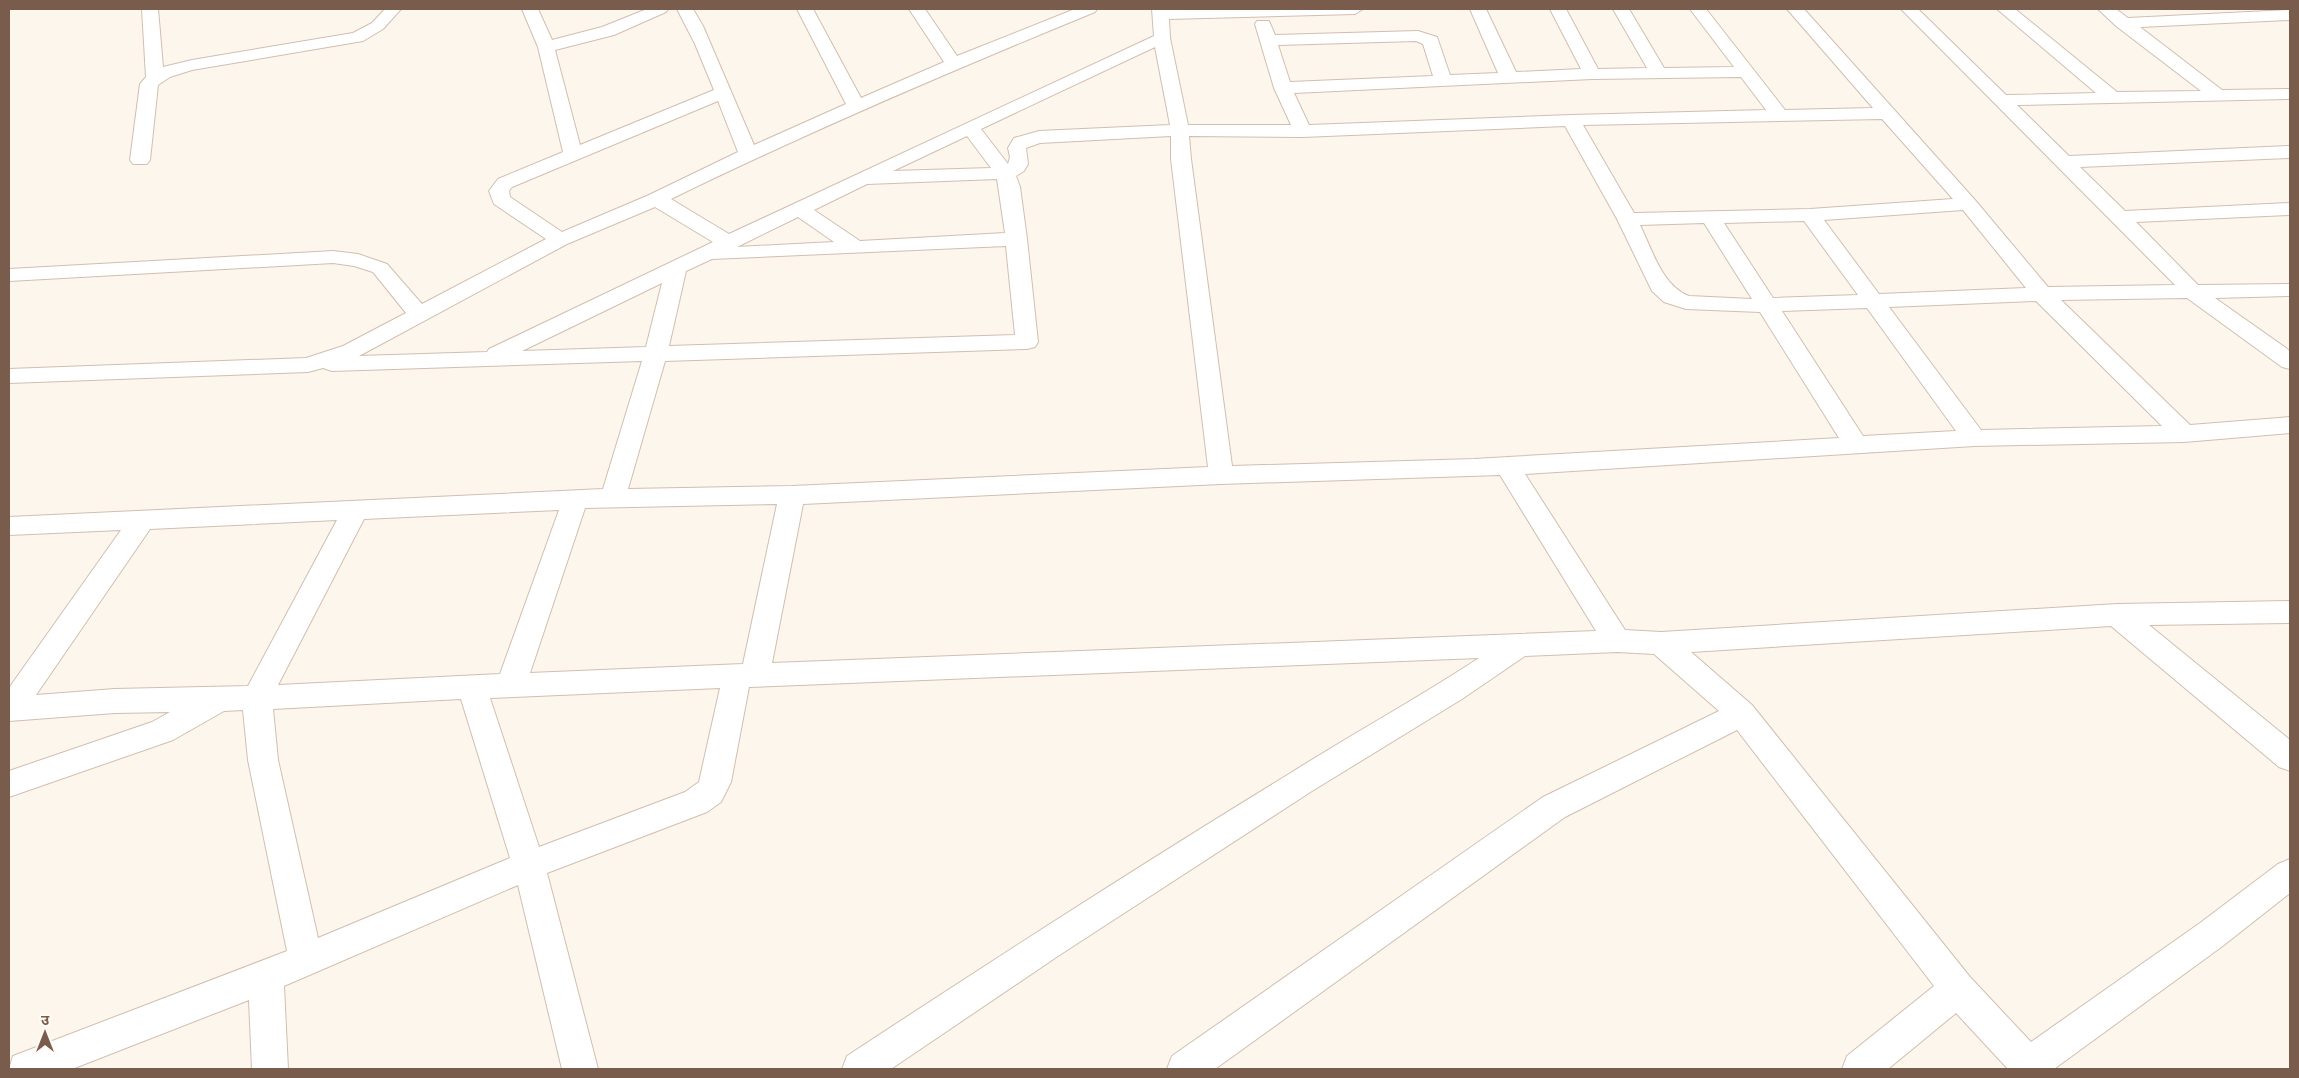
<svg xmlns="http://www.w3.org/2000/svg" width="2299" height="1078" viewBox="0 0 2299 1078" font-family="Cabin,'Noto Sans Devanagari',sans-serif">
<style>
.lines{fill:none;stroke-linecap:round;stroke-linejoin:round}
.minor-casing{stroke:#d1beb0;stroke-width:2}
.minor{fill:#fff;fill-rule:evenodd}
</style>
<rect width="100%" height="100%" fill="#fdf6ec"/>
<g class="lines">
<defs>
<path id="minor" d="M142 9H158L163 67 192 60 353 33 372 23 385 9H401L383 29 363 41 192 70 170 77 158 85 150 160 147 164H133L130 160 140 84 146 77Z
M522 9H538L552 40 602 27 647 9H668L666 12 614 35 555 50 580 145 714 90 695 44 677 9H693L703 26 754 145 846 104 797 9H813L861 98 944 62 909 9H925L957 56 1075 9H1097L1095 12C951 71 810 131 671 199L729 234 1154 36 1152 9H1363L1355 14 1169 19 1170 38 1188 125H1291L1274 88 1255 24 1257 21H1269L1275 35 1418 31 1437 37 1450 75 1498 73 1470 9H1486L1516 72 1581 69 1550 9H1566L1598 69 1647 68 1613 9H1629L1664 68 1734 67 1690 9H1706L1785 110 1873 108 1787 9H1804L1975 200 2048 287 2175 285 1901 9H1918L2006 95 2096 93 1997 9H2015L2117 92 2201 91 2116 26 2098 9H2116L2128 18 2290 10V20L2140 27 2222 90 2290 89V99L2017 105 2069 156 2290 146V158L2080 167 2125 211 2290 203V215L2136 222 2198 285 2290 284V296L2215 298 2290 351V369L2282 367 2187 298 2061 300 2190 425 2290 417V433L2184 442 1974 446 1525 474 1625 630 1661 632 2117 604 2290 601V623L2149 625 2290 740V771L2279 767 2111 626 1691 652 1752 705 1970 977 2031 1042 2200 923 2278 864 2290 859V893L2224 945 2054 1069H2008L1956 1013 1888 1069H1842L1847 1056 1934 986 1737 730 1565 817 1215 1069H1167L1172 1056 1543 797 1719 711 1654 654 1617 652 1525 656 1462 699 1312 791 1058 956 891 1069H842L847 1056C993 960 1140 865 1289 774 1352 734 1417 699 1479 658L749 687 731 782 721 802 707 812 547 873 598 1069H562L518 885 284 986 288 1069H252L249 1000 72 1069H9L13 1056 287 951 248 760 243 710 224 711 173 740 9 797V771L152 722 170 712 115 713 9 721V688L121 530 9 535V517L603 489 642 361 332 371 323 368 308 372 9 383V369L306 358 343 346 406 313 373 272 354 266 333 263 9 281V269L333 251 358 254 387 264 422 304 546 239 494 204 489 191 498 179 563 152 538 47ZM1416 41 1423 44 1433 76 1290 82 1278 45ZM1155 47 1170 125 1039 131 1014 138 1008 148 1010 157 1008 164 981 129ZM1741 77 1766 110 1571 115 1309 125 1294 93 1592 79ZM718 101 738 152 649 195 562 232 510 197 509 191 512 187ZM1882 119 1953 199 1810 209 1634 213 1583 125ZM1565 126 1617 219 1652 291 1664 302 1686 309 1760 312 1839 438 1474 459 1232 466 1191 159 1189 136 1303 137ZM967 136 991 168 893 171ZM1171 136V159L1208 467 792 486 628 489 665 361 1027 349 1035 347 1038 342 1027 239 1020 187 1016 176 1024 171 1028 164 1026 148 1040 143ZM997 179 1005 233 860 241 814 210 867 184ZM655 207 713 242 489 349 487 352 359 356 567 244ZM1963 210 2026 288 1879 294 1824 220ZM798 217 834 242 737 247ZM1804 221 1858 295 1773 298 1724 223ZM1704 223 1752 299 1689 296C1662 286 1652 249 1640 225ZM1006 246 1015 335 669 346 686 271 712 259ZM662 283 646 347 522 351ZM2036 301 2162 426 1981 430 1889 307ZM1867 308 1956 431 1863 436 1782 311ZM1500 475 1596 631 772 663 803 504 1221 484ZM777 504 743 664 530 673 585 508ZM559 510 500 674 278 685 364 519ZM337 520 248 686 115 689 36 695 150 529ZM720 688 699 782 685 792 539 847 490 698ZM461 699 510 858 318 938 278 760 273 709Z"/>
</defs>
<!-- minor casing -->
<use href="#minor" class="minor-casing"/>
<!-- minor -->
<use href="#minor" class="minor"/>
</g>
<!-- border -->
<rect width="2299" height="1078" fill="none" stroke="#7a5c4d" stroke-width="20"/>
<!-- north arrow -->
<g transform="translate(45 1033)" stroke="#fffaf3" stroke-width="4" paint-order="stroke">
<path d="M0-4L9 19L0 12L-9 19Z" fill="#7a5c4d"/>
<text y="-8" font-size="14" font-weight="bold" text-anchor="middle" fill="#7a5c4d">उ</text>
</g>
</svg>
